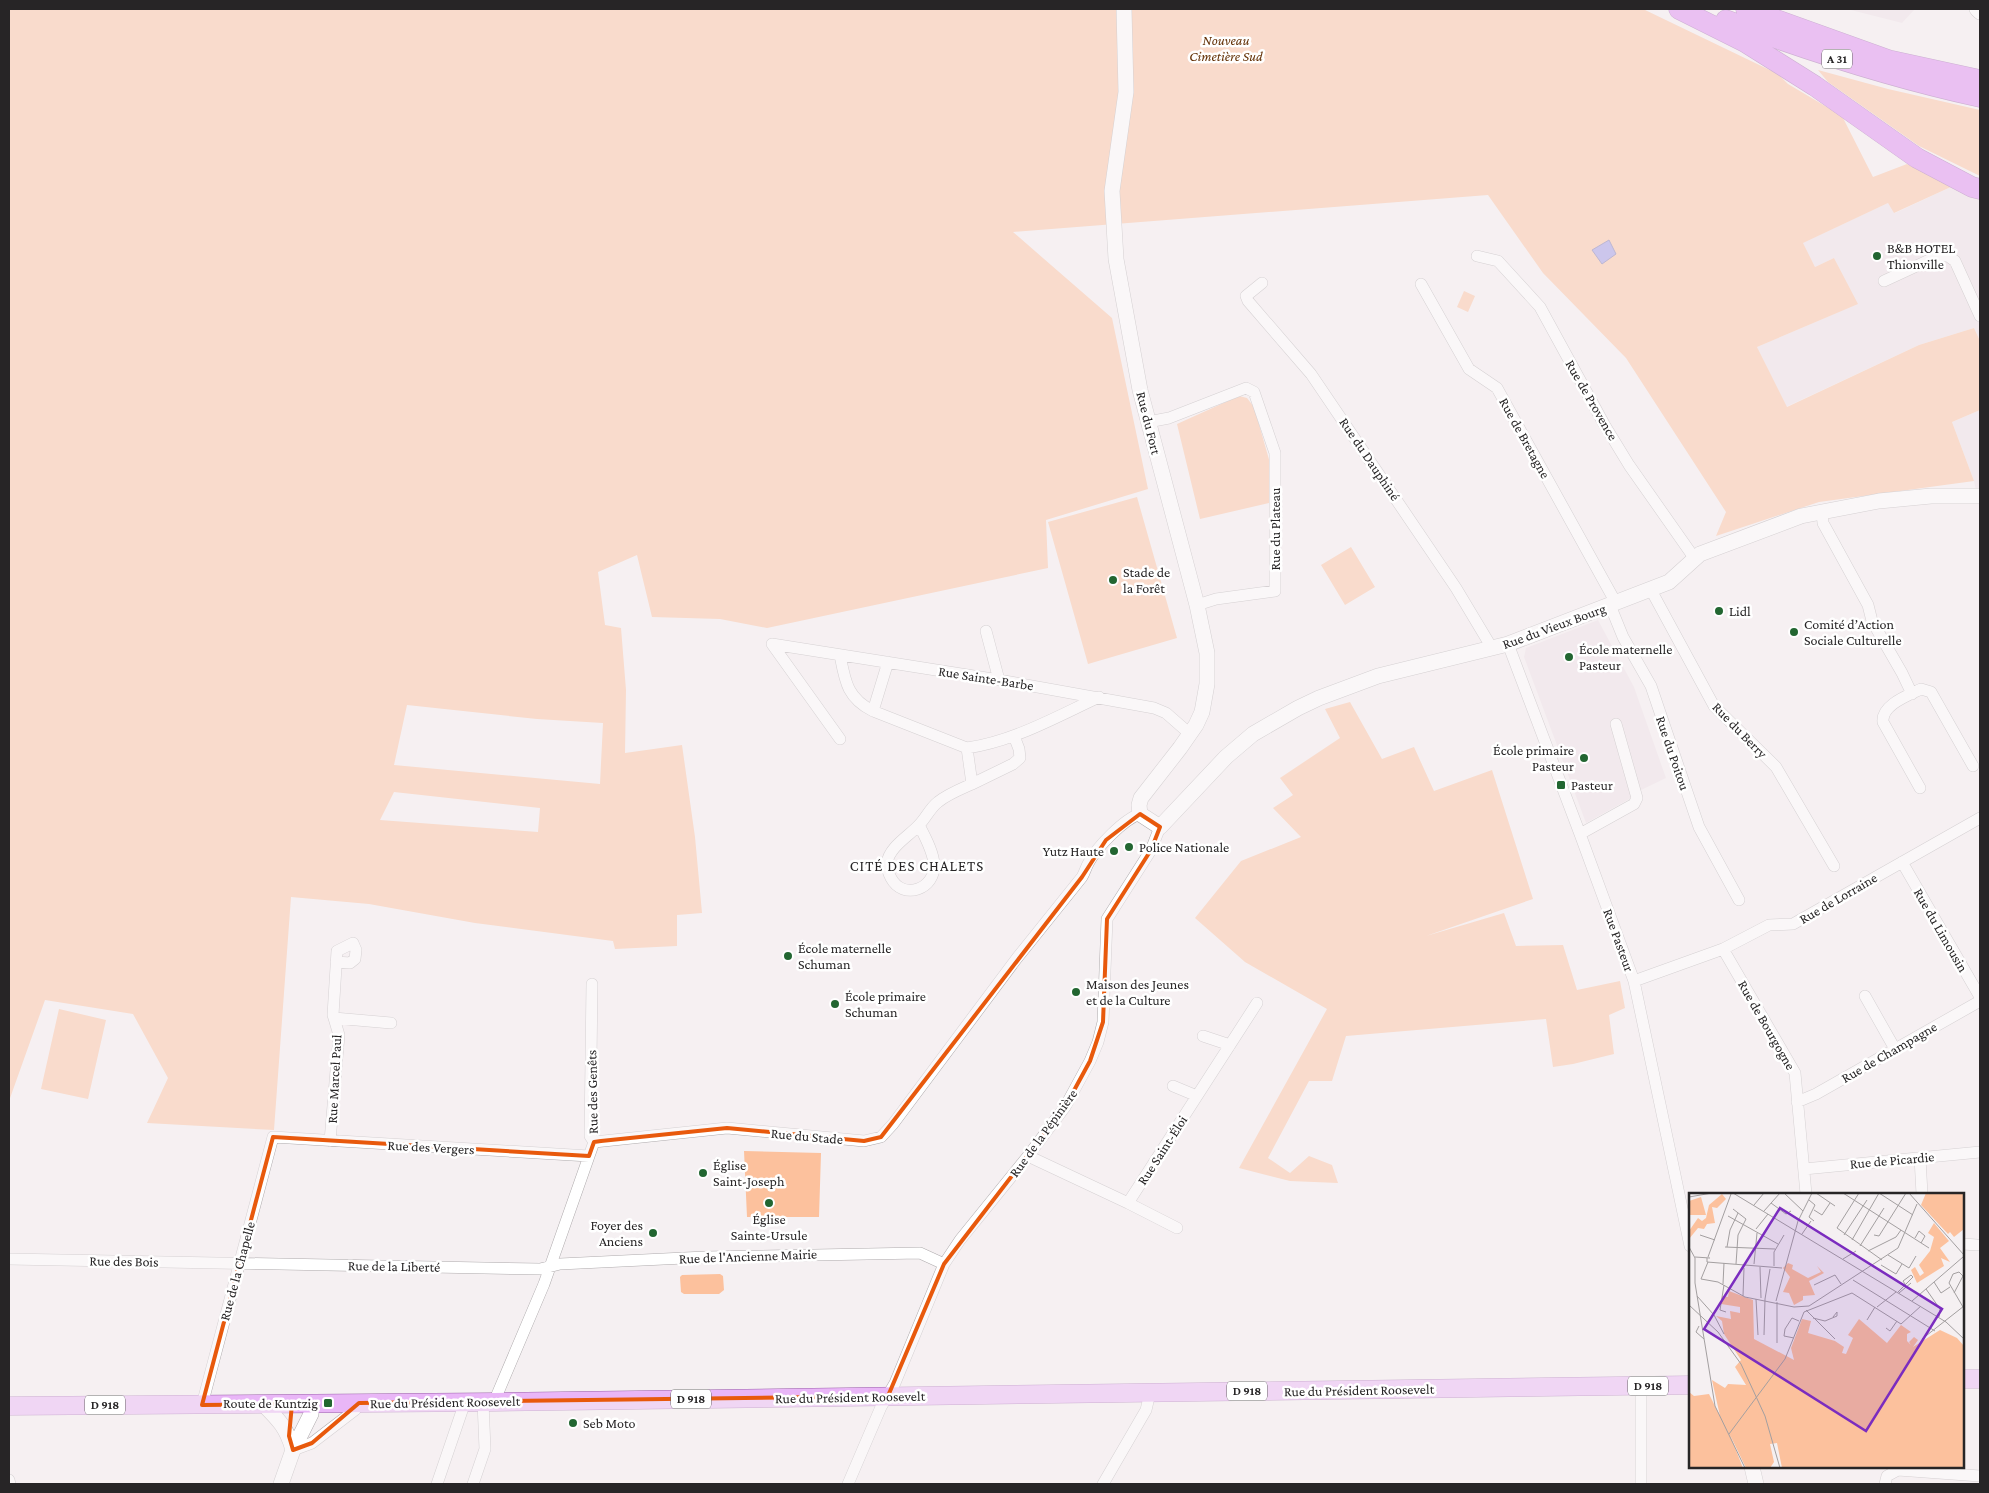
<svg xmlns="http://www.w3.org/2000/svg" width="1989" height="1493" viewBox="0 0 1989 1493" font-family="'Crimson Pro',serif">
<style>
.built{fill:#eee1e6}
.green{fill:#fcc19d;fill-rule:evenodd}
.water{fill:#9a92e4;stroke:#7871ab}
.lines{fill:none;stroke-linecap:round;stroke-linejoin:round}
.street-casing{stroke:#afabad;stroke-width:12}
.secondary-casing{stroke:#afabad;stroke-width:16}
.primary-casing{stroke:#9c63ab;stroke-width:19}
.highway-casing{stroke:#9c63ab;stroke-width:21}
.street{stroke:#fff;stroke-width:11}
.secondary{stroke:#fff;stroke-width:15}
.primary{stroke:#e9b6f7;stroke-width:18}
.highway{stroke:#db85f2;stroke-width:20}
.marked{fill:none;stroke:#e8590c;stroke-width:4;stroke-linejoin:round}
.poi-dot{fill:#226631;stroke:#fff;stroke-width:2}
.labels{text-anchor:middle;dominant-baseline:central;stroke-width:5;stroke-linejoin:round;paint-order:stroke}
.shield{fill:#fff;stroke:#686667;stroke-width:1}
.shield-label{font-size:12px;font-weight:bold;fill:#272526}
.park-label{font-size:14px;font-style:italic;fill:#633005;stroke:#fff}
.poi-label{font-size:14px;fill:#272526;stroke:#fff;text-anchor:start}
.street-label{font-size:14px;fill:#272526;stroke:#fff}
.neighbourhood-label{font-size:15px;letter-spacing:1px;fill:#272526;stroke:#fff}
.inset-road{fill:none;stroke:#a39fa0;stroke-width:1}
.view{fill:#7b2cbf;fill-opacity:0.15;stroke:#7b2cbf;stroke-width:2.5}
.inset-edge{fill:none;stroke:#272526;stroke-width:2.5}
</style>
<rect width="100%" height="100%" fill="#f5f0f2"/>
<!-- built -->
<path class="built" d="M1847 9H1915L1902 23Z
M1953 186 1980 198V341L1974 328 1919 345 1786 407 1757 347 1857 304 1834 258 1815 267 1802 243 1888 203 1895 213Z
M1980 410V511L1974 481 1952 422Z
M1598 620 1634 687 1666 778 1637 792 1633 797 1586 823 1524 657 1526 648Z"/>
<!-- green -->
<path class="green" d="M9 9H1643L1778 74 1788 84 1842 116 1873 177 1907 164 1953 186 1894 213 1888 203 1803 243 1815 267 1834 258 1858 304 1757 347 1787 407 1919 345 1974 328 1980 341V410L1952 422 1974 481 1819 502 1716 536 1726 512 1626 358 1543 273 1488 195 1013 232 1112 318 1148 489 1046 520 1048 568 767 628 720 619 652 617 637 555 598 572 605 625 621 628 626 690 625 753 682 745 695 837 702 913 677 915V946L615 949 613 941 475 923 369 904 291 897 274 1130 147 1123 168 1078 133 1014 45 1000 9 1101ZM407 705 537 719 603 723 600 784 394 765ZM394 792 540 808 538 832 380 820Z
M1818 70 1888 89 1980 110V176L1919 146 1828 82Z
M1464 291 1475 296 1468 312 1457 307Z
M1239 396 1247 398 1254 407 1270 463 1269 503 1200 519 1177 424Z
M1137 497 1177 638 1088 664 1048 522Z
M1351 547 1375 587 1345 605 1321 565Z
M1350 702 1382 759 1414 747 1434 791 1492 770 1533 899 1426 936 1504 913 1516 946 1563 945 1577 990 1620 981 1625 1008 1609 1015 1614 1054 1573 1064 1553 1067 1546 1019 1346 1036 1332 1081H1309L1268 1158 1290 1173 1309 1156 1332 1165 1338 1183 1290 1181 1239 1168 1327 1009 1245 962 1195 918 1241 861 1301 837 1273 808 1293 795 1280 778 1340 738 1325 709Z
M59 1009 106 1020 88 1099 41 1089Z
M744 1151 821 1153 819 1217H747Z
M720 1274 723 1276 724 1290 719 1294H684L681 1292 680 1277 682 1275Z"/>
<!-- water -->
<path class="water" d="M1609 240 1616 254 1602 264 1592 250Z"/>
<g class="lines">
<defs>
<path id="street" d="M1477 256 1498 261 1540 307 1604 424 1629 465 1695 559
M1884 281 1938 256H1948L1955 261 1980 316
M1262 283 1246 296 1248 301 1311 374 1456 588 1492 648
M1421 284 1469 369 1497 388 1616 603
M1148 422 1169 418 1246 388 1254 392 1275 453V591L1216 599 1197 605
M1822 512 1823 523 1868 605 1872 621 1902 673 1912 694
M1651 590 1714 706 1776 767 1834 866
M1610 605 1623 637 1651 686 1699 827 1739 900
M986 631 999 680
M772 644 999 680 1154 708 1166 713 1190 734
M772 644 840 739
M1508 644 1580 834 1634 981 1690 1246
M840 655C845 681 847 698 873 711
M888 662 873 711 967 748
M972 784 1013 764 1020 758 1019 749 1014 736
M1920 788 1883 722C1881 705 1909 695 1921 689L1931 692 1973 766
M919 825C925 837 933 851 934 864 936 889 903 901 891 878 889 874 886 868 887 863 889 847 909 836 919 825 926 818 930 808 938 802 948 794 961 789 972 784L967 748C1014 741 1056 717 1099 697
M1580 834 1634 804 1637 798 1616 724
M1902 862 1980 997
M1723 949 1795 1073 1806 1194
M1634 981 1723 949 1769 925 1793 924 1980 818
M592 984 590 1136 594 1142
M1865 996 1895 1049
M334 1018 333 1015 337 951 353 943 356 950 355 959 350 963 336 962
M1203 1036 1230 1045
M1173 1086 1197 1096
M1797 1102 1816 1094 1980 1001
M330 1141 339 1035 334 1018 391 1023
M1028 1156 1128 1203 1257 1003
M1920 1158 1922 1194
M1804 1169 1980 1152
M1128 1203 1177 1228
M1963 1244 1977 1245
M9 1259 540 1269 560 1264 705 1257 920 1253 944 1264
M1641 1386V1484
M494 1402 544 1284 594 1142 727 1128 864 1141 881 1137 893 1124 1017 958 1082 877C1085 872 1086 867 1089 862 1097 847 1124 819 1140 814
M202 1405 273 1137 589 1156
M293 1450 312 1443 355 1410 359 1403
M9 1480 10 1484
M437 1484 465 1402
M473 1484 485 1449 483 1402
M848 1484 881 1407 895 1383 944 1264 960 1240 1028 1156 1065 1107 1090 1061 1098 1042 1103 1022 1107 919 1151 850 1160 827
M1103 1484 1146 1410 1150 1393
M1885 1484 1887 1476 1898 1470 1980 1476"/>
<path id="secondary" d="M1124 9 1126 92 1112 191 1116 259 1140 390 1197 605 1207 653V684L1202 712 1196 725 1180 748 1141 798 1139 805 1140 814 1160 827 1226 757 1253 734 1298 708 1319 698 1378 676 1508 644 1669 582 1700 554 1801 516 1879 501 1931 496H1980
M1977 9 1980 12
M263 1404C279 1420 287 1428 293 1450
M1752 1467 1756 1484
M281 1484 293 1450 311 1414 312 1404"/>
<path id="primary" d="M1963 1379H1980
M9 1406 494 1402 1690 1385"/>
<path id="highway" d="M1679 9 1745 42 1815 86 1917 158 1972 187 1980 189
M1746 9 1888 60 1980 80
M1726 20C1809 51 1893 78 1980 97"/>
</defs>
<!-- street casing -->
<use href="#street" class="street-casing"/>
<!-- secondary casing -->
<use href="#secondary" class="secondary-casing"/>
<!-- primary casing -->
<use href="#primary" class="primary-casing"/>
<!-- highway casing -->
<use href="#highway" class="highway-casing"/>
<!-- street -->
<use href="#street" class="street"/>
<!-- secondary -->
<use href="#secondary" class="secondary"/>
<!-- primary -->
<use href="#primary" class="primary"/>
<!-- highway -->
<use href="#highway" class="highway"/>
</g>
<!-- marked area -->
<path d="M0 0H1989V1493H0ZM1140 814 1160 827 1151 850 1107 919 1103 1022 1090 1061 1065 1107 944 1264 888 1396 359 1403 312 1443 293 1450 289 1436 292 1404 202 1405 273 1137 589 1156 594 1142 601 1141 727 1128 864 1141 881 1137 1082 877 1106 840Z" fill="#f5f0f2" fill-opacity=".55" fill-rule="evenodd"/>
<path class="marked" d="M1140 814 1160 827 1151 850 1107 919 1103 1022 1090 1061 1065 1107 944 1264 888 1396 359 1403 312 1443 293 1450 289 1436 292 1404 202 1405 273 1137 589 1156 594 1142 601 1141 727 1128 864 1141 881 1137 1082 877 1106 840Z"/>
<!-- markers -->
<g class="poi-dot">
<circle cx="1877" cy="256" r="5"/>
<circle cx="1113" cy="580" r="5"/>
<circle cx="1719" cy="611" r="5"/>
<circle cx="1794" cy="632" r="5"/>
<circle cx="1569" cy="657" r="5"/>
<circle cx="1584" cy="758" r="5"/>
<rect x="1556" y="780" width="10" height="10" rx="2.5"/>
<circle cx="1129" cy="847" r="5"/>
<circle cx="1114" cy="851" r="5"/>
<circle cx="788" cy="956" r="5"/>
<circle cx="1076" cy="992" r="5"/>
<circle cx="835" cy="1004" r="5"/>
<circle cx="703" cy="1173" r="5"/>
<circle cx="769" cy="1203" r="5"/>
<circle cx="653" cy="1233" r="5"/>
<rect x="323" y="1398" width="10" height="10" rx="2.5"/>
<circle cx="573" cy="1423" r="5"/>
</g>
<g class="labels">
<!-- shield labels -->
<g class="shield">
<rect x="1822" y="49.5" width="30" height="19" rx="4"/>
<rect x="1628" y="1376.5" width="40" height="19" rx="4"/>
<rect x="1227" y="1381.5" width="40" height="19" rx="4"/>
<rect x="671" y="1389.5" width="40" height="19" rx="4"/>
<rect x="85" y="1395.5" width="40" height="19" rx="4"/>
</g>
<g class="shield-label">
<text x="1837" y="59">A 31</text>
<text x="1648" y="1386">D 918</text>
<text x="1247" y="1391">D 918</text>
<text x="691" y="1399">D 918</text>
<text x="105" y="1405">D 918</text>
</g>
<!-- park labels -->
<g class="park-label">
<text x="1226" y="40">Nouveau<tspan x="1226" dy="16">Cimetière Sud</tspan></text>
</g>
<!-- poi labels -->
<g class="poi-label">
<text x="1887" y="248">B&amp;B HOTEL<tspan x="1887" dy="16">Thionville</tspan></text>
<text x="1123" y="572">Stade de<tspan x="1123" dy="16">la Forêt</tspan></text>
<text x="1729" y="611">Lidl</text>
<text x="1804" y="624">Comité d’Action<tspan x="1804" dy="16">Sociale Culturelle</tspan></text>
<text x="1579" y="649">École maternelle<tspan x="1579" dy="16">Pasteur</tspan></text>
<text x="1574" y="750" text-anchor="end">École primaire<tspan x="1574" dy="16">Pasteur</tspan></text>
<text x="1571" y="785">Pasteur</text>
<text x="1139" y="847">Police Nationale</text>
<text x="1104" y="851" text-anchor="end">Yutz Haute</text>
<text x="798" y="948">École maternelle<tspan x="798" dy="16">Schuman</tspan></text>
<text x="1086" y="984">Maison des Jeunes<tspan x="1086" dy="16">et de la Culture</tspan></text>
<text x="845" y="996">École primaire<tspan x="845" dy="16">Schuman</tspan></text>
<text x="713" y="1165">Église<tspan x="713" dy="16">Saint-Joseph</tspan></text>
<text x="769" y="1219" text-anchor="middle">Église<tspan x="769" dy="16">Sainte-Ursule</tspan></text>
<text x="643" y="1225" text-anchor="end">Foyer des<tspan x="643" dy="16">Anciens</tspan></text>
<text x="318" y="1403" text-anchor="end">Route de Kuntzig</text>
<text x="583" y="1423">Seb Moto</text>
</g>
<!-- street labels -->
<g class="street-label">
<text transform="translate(1592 400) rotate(60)">Rue de Provence</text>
<text transform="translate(1149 423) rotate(76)">Rue du Fort</text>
<text transform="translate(1525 438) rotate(61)">Rue de Bretagne</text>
<text transform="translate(1370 459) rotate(56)">Rue du Dauphiné</text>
<text transform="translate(1275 529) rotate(-90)">Rue du Plateau</text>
<text transform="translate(1554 626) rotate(-20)">Rue du Vieux Bourg</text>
<text transform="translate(986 678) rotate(9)">Rue Sainte-Barbe</text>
<text transform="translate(1740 730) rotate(46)">Rue du Berry</text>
<text transform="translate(1673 753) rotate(71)">Rue du Poitou</text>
<text transform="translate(1838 898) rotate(-30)">Rue de Lorraine</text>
<text transform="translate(1941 930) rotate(60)">Rue du Limousin</text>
<text transform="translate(1619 940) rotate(70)">Rue Pasteur</text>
<text transform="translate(1767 1025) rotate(60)">Rue de Bourgogne</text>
<text transform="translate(1889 1052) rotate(-30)">Rue de Champagne</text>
<text transform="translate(334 1079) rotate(-87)">Rue Marcel Paul</text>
<text transform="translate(592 1092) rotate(-91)">Rue des Genêts</text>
<text transform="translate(1043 1133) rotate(-54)">Rue de la Pépinière</text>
<text transform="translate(807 1136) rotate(5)">Rue du Stade</text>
<text transform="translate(431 1147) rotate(3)">Rue des Vergers</text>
<text transform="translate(1162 1150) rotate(-57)">Rue Saint-Éloi</text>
<text transform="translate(1892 1160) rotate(-5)">Rue de Picardie</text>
<text transform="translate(748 1256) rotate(-2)">Rue de l'Ancienne Mairie</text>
<text transform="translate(124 1261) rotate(1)">Rue des Bois</text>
<text transform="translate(394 1266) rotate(1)">Rue de la Liberté</text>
<text transform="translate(237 1271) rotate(-75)">Rue de la Chapelle</text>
<text transform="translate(1359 1390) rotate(-1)">Rue du Président Roosevelt</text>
<text transform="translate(850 1397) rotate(-1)">Rue du Président Roosevelt</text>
<text transform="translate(445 1402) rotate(-1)">Rue du Président Roosevelt</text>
</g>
<!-- neighbourhood labels -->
<g class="neighbourhood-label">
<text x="917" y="866">CITÉ DES CHALETS</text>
</g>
</g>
<!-- overview -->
<g transform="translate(1689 1193)">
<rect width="275" height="275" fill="#f5f0f2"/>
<path d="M237 0H275V36L265 44 261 39 259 41 232 12ZM33 1 37 6 28 15 23 14 26 30 18 31 15 36 9 35 0 46V38L9 25 13 28 17 25 20 12ZM12 4 17 22H0V8ZM245 30 260 48 251 55 261 69 252 65 255 73 228 90 222 77 226 74 231 83 235 80 230 72 241 58 245 44 239 40ZM99 70 104 72 103 76 119 85 132 79 128 73 135 80 120 88 126 102 114 103V107L105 112 100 100 94 99 101 84 94 75ZM40 98 64 107 65 146 105 167 102 155 113 126 122 128 119 140 146 148 155 154 153 160 157 161 164 145 159 142 170 126 198 150 212 132 222 139 218 141V148L222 152 220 149 225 144 229 147 224 154 251 137 268 145 275 153V275H93L88 250 81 251 85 269 81 275H57L41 242 54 275H0V199L5 203 20 201 31 223 23 187 36 195 39 191 57 192 46 174 52 167 35 141 33 128 27 123 42 126 41 118 51 120V114L32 111 33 103 39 104Z" fill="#fcc19d"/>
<path class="inset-road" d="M44 0 257 129 275 146M95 0 114 18M127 0 146 13M154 0 240 55M170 0 148 35 193 67M190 0 224 22M220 0 275 62M0 4 23 0M120 7 126 12 120 24 125 28M82 10 97 21 102 18M65 12 75 0M44 16 57 26 49 42 47 71M125 17 133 22 141 10M75 18 91 0M39 23 89 51M67 36 79 21M113 41 122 28M11 42 26 47M155 42 178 7M185 42 190 43 217 0M226 45 230 38 236 43 232 50M163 47 190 0M171 53 195 15M0 54 6 65V90L26 213 56 275M36 54 86 56M38 54 41 37 49 20M179 58 207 44 212 37M199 62 220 75 227 63M6 64 21 65M19 64 42 1M18 65V69L93 75M154 66 167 58M19 69 12 86 29 89 56 104 105 114 120 113 209 55 228 11M65 71 68 40M192 72 207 81 213 71M85 73V59L95 42M71 74 72 105M270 79 264 81 260 90 274 114M164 87 246 138M245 89 252 100 261 94M34 91 35 70M35 92 31 117 37 119M125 92 146 82 152 91M237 96 251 116 250 124M209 99 224 84 222 82 214 88 216 91M210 100 222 90M265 100 274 83 270 79M8 103 25 122 35 141M54 103 55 75M67 106 69 142M76 106 81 76M87 108 109 28 123 0M223 108 274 64M88 109V150M0 112 29 139 52 171 76 223 91 275M188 114 207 99M117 117 146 146M124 125 136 128 148 123V119L144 124M178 127 186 114M10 133 7 139 15 146M197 135 201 138 208 128M75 142 76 106M105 145 95 143 96 136 103 125 110 128M233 146 275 113M40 241 96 166 115 119 163 100 212 131 232 113"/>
<path class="view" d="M91 15 253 116 177 238 15 136Z"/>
<rect width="275" height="275" class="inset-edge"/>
</g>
<!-- border -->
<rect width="1989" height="1493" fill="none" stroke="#272526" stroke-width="20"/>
</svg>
